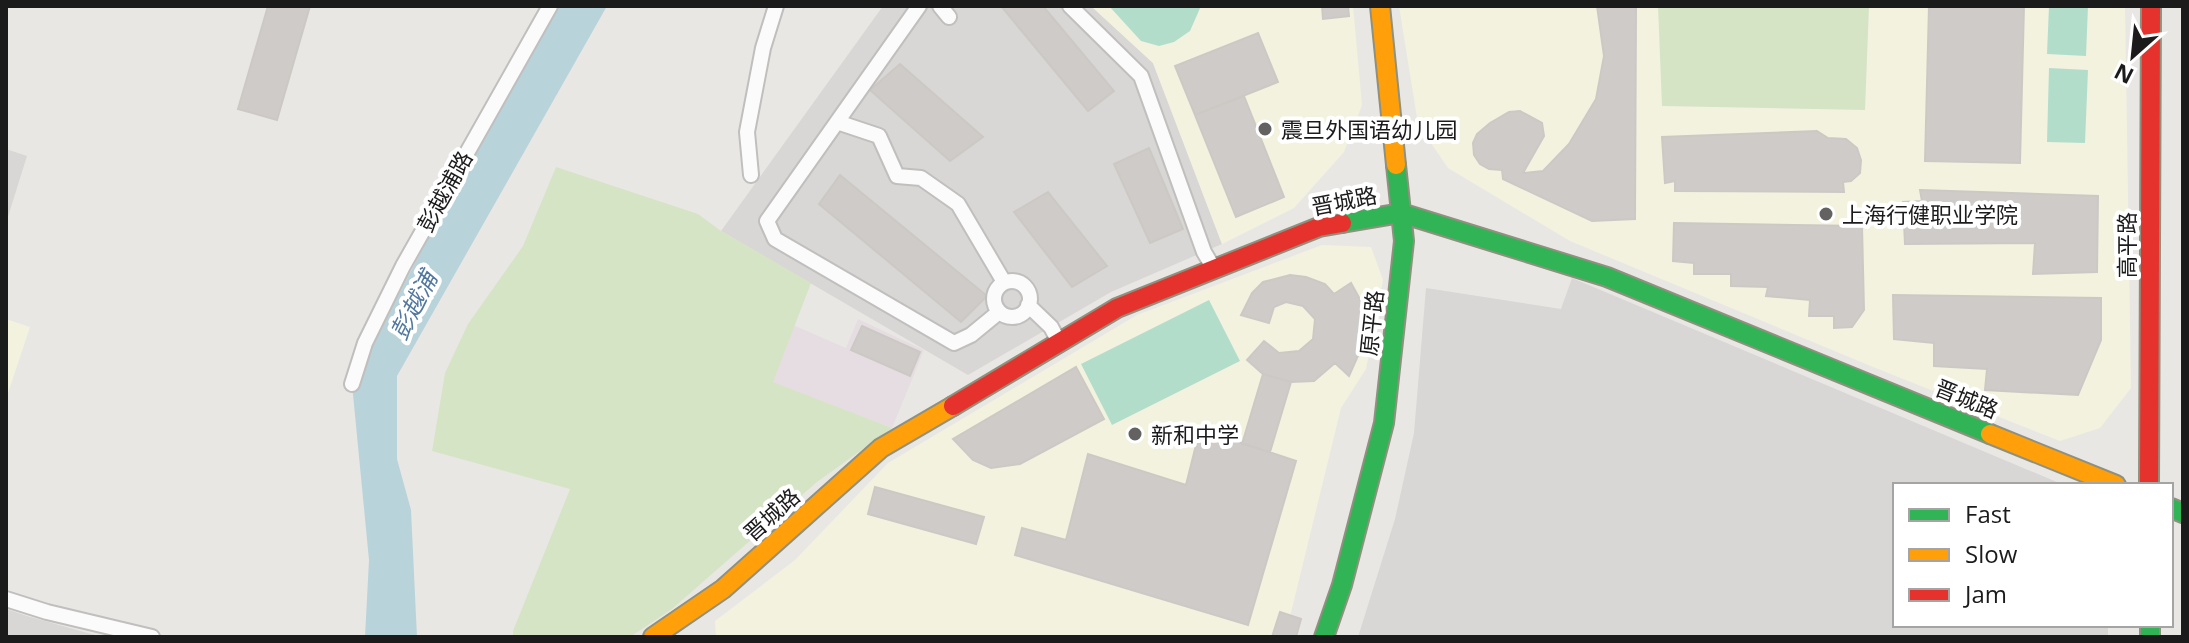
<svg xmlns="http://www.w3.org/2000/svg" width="2189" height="643" viewBox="0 0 2189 643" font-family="'Open Sans','Noto Sans SC',sans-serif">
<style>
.residential{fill:#d8d7d5}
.industrial{fill:#e6dde2}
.education{fill:#f3f2df}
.grass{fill:#d5e4c5}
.pitch{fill:#b3ddcb}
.water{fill:#b9d3da}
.building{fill:#cecbc8;stroke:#ccc9c5;stroke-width:2}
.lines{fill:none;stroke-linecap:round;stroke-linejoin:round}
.street-casing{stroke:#c0bfbe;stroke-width:18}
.fast-casing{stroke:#8f907e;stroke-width:22}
.slow-casing{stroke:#8f907e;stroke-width:22}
.jam-casing{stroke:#8f907e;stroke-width:22}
.street{stroke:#fcfbfb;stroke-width:14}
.fast{stroke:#30b455;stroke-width:18}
.slow{stroke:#ff9f0a;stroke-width:18}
.jam{stroke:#e5322d;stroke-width:18}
.poi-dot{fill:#636261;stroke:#fff;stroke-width:3}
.labels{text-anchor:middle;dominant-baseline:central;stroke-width:8;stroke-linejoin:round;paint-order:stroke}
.poi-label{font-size:22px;fill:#1b1b1b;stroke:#fff;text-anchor:start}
.street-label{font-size:22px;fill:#1b1b1b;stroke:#fff}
.water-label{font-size:24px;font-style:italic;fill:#5278a0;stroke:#fff}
</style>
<rect width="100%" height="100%" fill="#e9e7e4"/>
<!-- residential -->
<path class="residential" d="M883 6H1091L1153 63 1222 244 1111 292 968 375 721 231Z
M6 149 27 156 6 223Z
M1572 278 2064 485H1895V625H2108V637H1358L1395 519 1414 433 1426 288 1561 309Z
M6 609 27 616 102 637H6Z"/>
<!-- industrial -->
<path class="industrial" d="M858 319 924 350 892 428 772 382 793 325 846 348Z"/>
<!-- education -->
<path class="education" d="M1091 6H1353L1362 105 1344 152 1294 208 1222 244 1153 63Z
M1399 6H2125L2131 388 2100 428 2060 441 1873 367 1570 241 1448 168 1418 124Z
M1322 245 1371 247 1383 280 1366 369 1341 408 1285 637H716L715 621 795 560 888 463 1137 315Z
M6 319 30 327 6 399Z"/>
<!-- grass -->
<path class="grass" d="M1658 6H1869L1865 110 1662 106Z
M556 167 698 214 721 231 811 283 773 382 892 428 817 482 672 609 630 637H513V631L570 489 432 451 445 373 468 324 523 246Z"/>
<!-- pitch -->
<path class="pitch" d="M1109 6H1201L1190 31 1174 42 1159 46 1141 41Z
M2049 6H2088L2086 56 2047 54Z
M2049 68 2088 70 2085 143 2047 142Z
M1209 300 1240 361 1112 425 1081 364Z"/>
<!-- water -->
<path class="water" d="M549 6H607L397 376V459L411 510 417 637H365L369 560 352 384Z"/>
<!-- building -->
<path class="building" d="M268 6H310L277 120 238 109Z
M1001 6H1043L1114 91 1088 111Z
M1322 6H1348L1349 16 1323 19Z
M1597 6H1636L1635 219 1592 221 1503 179 1502 170 1489 169 1480 164 1474 155 1473 143 1477 134 1490 123 1509 112 1520 111 1542 123 1544 136 1523 173 1543 171 1569 144 1596 99 1604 56Z
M1929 6H2024L2020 163 1925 161Z
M1258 33 1278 82 1195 115 1175 66Z
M900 64 983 137 950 161 870 90Z
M1244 96 1284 197 1236 217 1195 115Z
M1817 131 1828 138 1846 139 1857 148 1861 160 1860 173 1851 181 1843 182 1844 192 1675 191V181L1665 183 1662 137Z
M1149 148 1183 229 1150 243 1114 164Z
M840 175 987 296 961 322 819 204Z
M1920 190 2098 196 2097 272 2033 274 2035 243 1905 244 1903 202 1922 201Z
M1048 192 1107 266 1072 287 1014 212Z
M1674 223 1862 226 1864 310 1852 327 1834 328V316H1809L1810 300 1766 296 1768 287 1731 286V274H1694V263L1673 261Z
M1290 275 1306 277 1325 284 1334 294 1351 283 1361 301 1365 318V340L1349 376 1335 363 1314 381 1291 382 1263 374 1247 360 1264 341 1279 353 1299 351 1313 339 1315 319 1303 306 1286 302 1274 307 1269 323 1241 315 1252 293 1263 282Z
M1893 295 2101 298V340L2078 395 1985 390 1987 369 1934 366V343L1894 339Z
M862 326 920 352 910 376 851 350Z
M1076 367 1104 419 1020 464 991 468 973 460 953 439Z
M1263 374 1291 382 1270 452 1242 444Z
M1200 429 1296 461 1248 625 1015 555 1022 528 1066 540 1088 454 1186 485Z
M875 487 984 517 976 544 868 514Z
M1280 612 1301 619 1296 637H1272Z"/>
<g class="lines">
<defs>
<path id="street" d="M919 6 767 221 775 239 954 343 971 335 999 312
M940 6 949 17
M1070 6 1141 76 1204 252 1214 269
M837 122 879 136 897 176 921 178 958 204 1004 282
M751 175 747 132 763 48 776 6
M994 299a18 18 0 1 1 36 0a18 18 0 1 1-36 0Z
M1028 305 1051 327 1059 342
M352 384 365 343 403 266 550 6
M6 599 47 612 152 637"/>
<path id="fast" d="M1342 223 1401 213 1607 277 1990 434
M2171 508 2183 513
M2150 625V637
M1324 637 1342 585 1384 423 1404 241 1396 165"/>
<path id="slow" d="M1380 6 1396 165
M1990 434 2116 485
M653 637 723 589 881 448 953 406"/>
<path id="jam" d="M953 406 1117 308 1319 227 1342 223
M2149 485 2151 6"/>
</defs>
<!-- street casing -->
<use href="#street" class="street-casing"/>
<!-- fast casing -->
<use href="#fast" class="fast-casing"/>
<!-- slow casing -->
<use href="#slow" class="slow-casing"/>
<!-- jam casing -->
<use href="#jam" class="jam-casing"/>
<!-- street -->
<use href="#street" class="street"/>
<!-- fast -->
<use href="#fast" class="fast"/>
<!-- slow -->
<use href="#slow" class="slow"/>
<!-- jam -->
<use href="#jam" class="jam"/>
</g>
<!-- markers -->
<g class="poi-dot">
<circle cx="1265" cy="129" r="8"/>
<circle cx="1826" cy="214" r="8"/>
<circle cx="1135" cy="434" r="8"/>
</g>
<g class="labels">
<!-- poi labels -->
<g class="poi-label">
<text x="1281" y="129">震旦外国语幼儿园</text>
<text x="1842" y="214">上海行健职业学院</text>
<text x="1151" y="434">新和中学</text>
</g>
<!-- street labels -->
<g class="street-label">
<text transform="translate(444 191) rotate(-61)">彭越浦路</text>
<text transform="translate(1344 200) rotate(-11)">晋城路</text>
<text transform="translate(2126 245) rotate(-90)">高平路</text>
<text transform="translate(1371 323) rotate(-84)">原平路</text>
<text transform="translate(1967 398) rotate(22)">晋城路</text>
<text transform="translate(771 514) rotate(-42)">晋城路</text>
</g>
<!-- water labels -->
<g class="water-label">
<text transform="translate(413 305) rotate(-63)">彭越浦</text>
</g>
</g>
<!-- border -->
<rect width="2189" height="643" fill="none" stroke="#1b1b1b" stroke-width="16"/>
<!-- legend -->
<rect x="1893" y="483" width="280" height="144" fill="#ffffff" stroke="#a4a4a4" stroke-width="2"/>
<rect x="1909" y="509" width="40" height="12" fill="#30b455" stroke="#a4a4a4" stroke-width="2"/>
<text x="1965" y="523" font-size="24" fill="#1b1b1b">Fast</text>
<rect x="1909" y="549" width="40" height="12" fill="#ff9f0a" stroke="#a4a4a4" stroke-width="2"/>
<text x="1965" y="563" font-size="24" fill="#1b1b1b">Slow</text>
<rect x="1909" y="589" width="40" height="12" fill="#e5322d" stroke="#a4a4a4" stroke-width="2"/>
<text x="1965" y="603" font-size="24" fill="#1b1b1b">Jam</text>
<!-- north arrow -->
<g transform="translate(2133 56) rotate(207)" stroke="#ffffff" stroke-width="6" paint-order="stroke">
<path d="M0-6L14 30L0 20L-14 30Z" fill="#1b1b1b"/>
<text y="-12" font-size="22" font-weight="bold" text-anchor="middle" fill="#1b1b1b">N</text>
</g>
</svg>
